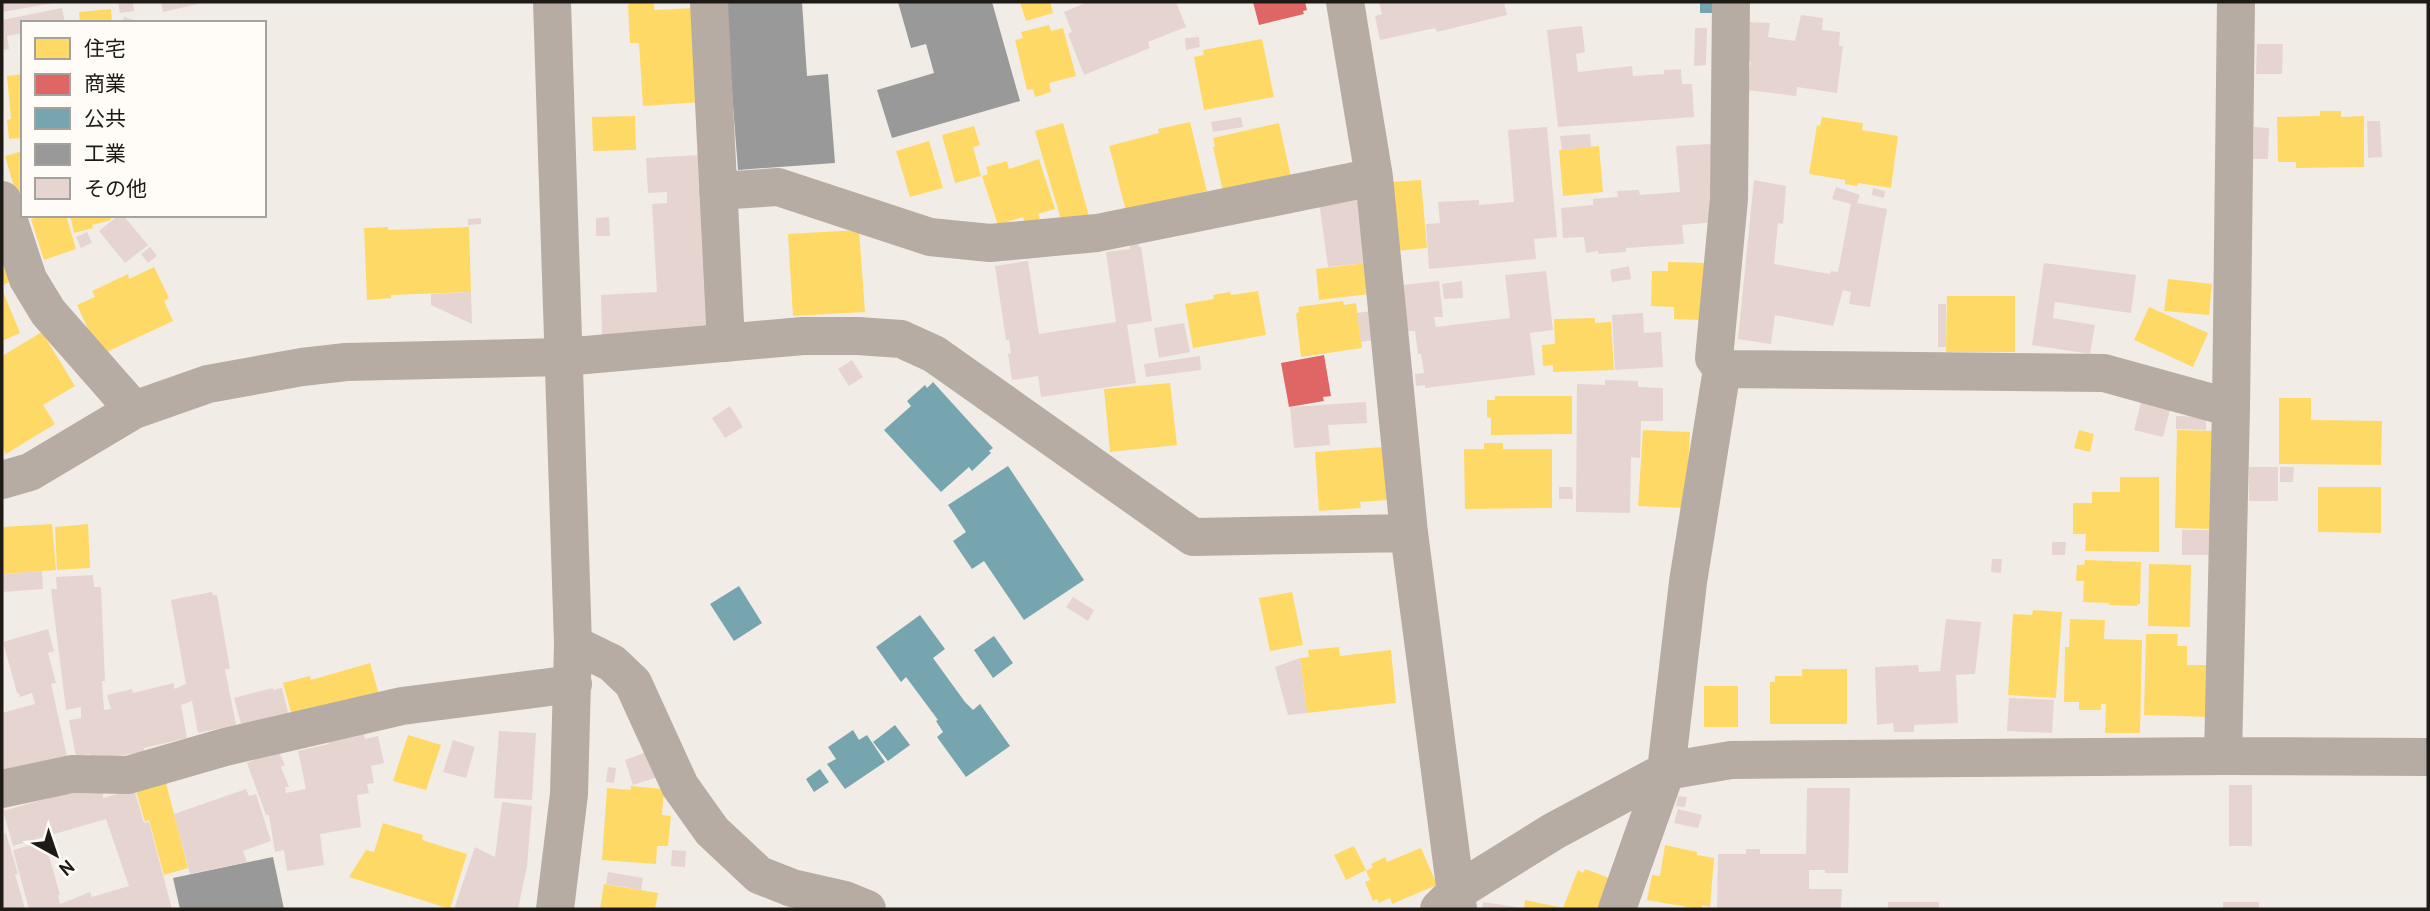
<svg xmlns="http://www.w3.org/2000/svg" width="2430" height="911" viewBox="0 0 2430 911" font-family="'PT Sans','Noto Sans JP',sans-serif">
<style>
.homes{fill:#ffd966}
.shops{fill:#e06666}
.public{fill:#76a5af}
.industry{fill:#999}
.building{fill:#e6d4d1}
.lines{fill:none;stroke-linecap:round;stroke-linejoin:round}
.minor{stroke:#b6aca3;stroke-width:38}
</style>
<rect width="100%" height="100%" fill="#f1ede6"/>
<!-- homes -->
<path class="homes" d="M630 2H654V10L696 8 702 102 643 106 639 43H630L628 6Z
M1020 2H1050L1053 13 1026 21Z
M111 9 112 23H80L79 12Z
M1049 25 1051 31 1063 28 1076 76 1049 83 1051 92 1035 97 1033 89 1027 90 1015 40 1023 38 1021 32Z
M1262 39 1274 97 1204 110 1194 57 1204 55 1203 50Z
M23 74V138L9 139 7 120 11 119 7 76Z
M2320 111H2341V117L2364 116V167L2296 168V162H2278L2277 117 2320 116Z
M635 116 636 150 593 151 592 117Z
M1822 117 1863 123 1862 130 1898 136 1891 188 1858 183 1857 186 1845 184V180L1809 174 1817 125 1820 126Z
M1190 122 1207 191 1126 211 1109 146 1159 133 1158 129Z
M1063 123 1089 216 1062 223 1035 131Z
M1279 123 1291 177 1224 196 1213 147H1215L1213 138Z
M974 126 980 145 973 147 981 176 955 183 942 135Z
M929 141 943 188 910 197 896 151Z
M1599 146 1603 192 1563 196 1559 150Z
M23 151V203L19 204 5 156Z
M1039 159 1055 209 1038 214 1040 219 1025 224 1023 217 998 225 982 176 988 174 986 167 1007 161 1009 169Z
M1421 180 1427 248 1396 251 1390 182Z
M44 215H66L76 249 44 260 31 219Z
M70 215H110L111 220 92 225 93 228 74 233Z
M388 227V230L469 227 471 292 391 295V298L367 300 364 228Z
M859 230 865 312 793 316 788 234Z
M2 246 15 280 2 285Z
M1668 262 1709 263 1699 320 1674 319V307L1651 306 1652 271H1668Z
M1366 263 1370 294 1319 300 1316 269Z
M154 267 169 298 164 301 173 321 100 355 77 305 95 297 92 291 128 274 129 279Z
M2168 279 2212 284 2209 315 2164 311Z
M2 289 20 333 2 341Z
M1258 291 1266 335 1193 348 1185 304 1214 299 1213 295 1230 292 1231 295Z
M1947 296H2015V352H1946Z
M1343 301 1344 305 1356 303 1362 348 1301 357 1296 313 1299 312 1298 307Z
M2149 307 2208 333 2193 367 2134 340Z
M1595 318V323L1611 322 1614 370 1553 372V365L1543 366 1542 345 1555 344 1554 319Z
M42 332 75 386 43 405 55 424 6 454 2 446V356Z
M1170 383 1177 445 1110 452 1104 389Z
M1495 396H1572V434L1491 435V418L1487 417V400H1495Z
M2279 398H2311V420L2382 421 2381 465 2279 464Z
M1643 430 1690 432 1686 508 1638 506Z
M2079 430 2094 434 2090 452 2074 448Z
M2177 430 2216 431 2214 529 2175 528Z
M1484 443H1503V449H1552V508L1465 509 1464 449H1484Z
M1383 447 1387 500 1360 502 1361 508 1319 511 1315 452Z
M2120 477H2159V552L2085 551 2086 534H2073V503H2092V492H2120Z
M2318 487H2381V533L2318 532Z
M52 524 56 570 2 574V527Z
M88 524 90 568 57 570 55 527Z
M2085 560 2141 562 2140 604H2137V606L2109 605V603L2083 602 2084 581H2076L2077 565H2084Z
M2149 564 2191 565 2190 627 2148 626Z
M1292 592 1303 645 1270 651 1259 598Z
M2033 610 2062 612 2056 698 2008 695 2013 614 2032 615Z
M2070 619 2105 620 2104 639 2142 640 2140 733H2105L2106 704H2101V710H2079V702H2064L2065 647H2069Z
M2146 634H2178L2177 646H2187V665H2212L2211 717 2144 715Z
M1339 647 1340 656 1391 650 1396 703 1307 713 1300 658 1309 657 1308 650Z
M370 663 380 698 293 720 283 683 310 676 311 680Z
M1802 669H1847V724H1770V682H1775V676H1802Z
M1704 686H1738V727H1704Z
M408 735 441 745 426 790 393 781Z
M166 783 188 868 164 875 149 820 145 822 136 791Z
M631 786 664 789 662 815 671 816 668 846H657L656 864 602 860 607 788 631 790Z
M383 823 423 835 422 840 467 854 450 909 349 877 366 850 374 852Z
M1665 845 1697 852V855L1714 858 1710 907 1702 905V909H1699L1647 900 1652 875 1660 876Z
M1354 846 1366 870 1346 880 1334 855Z
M1421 848 1437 885 1392 904 1390 898 1379 903 1377 899 1373 901 1365 882 1370 880 1366 871 1373 867 1371 864 1385 857 1387 862Z
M1585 869 1615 880 1604 909H1524L1525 900 1563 908 1578 870 1583 873Z
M604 884 658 893 655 909H600Z"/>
<!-- shops -->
<path class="shops" d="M1253 2H1305L1307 10 1303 11 1304 14 1259 25Z
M1324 355 1331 396 1323 397 1324 401 1289 407 1281 363Z"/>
<!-- public -->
<path class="public" d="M1700 2H1715L1716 13H1700Z
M933 382 993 448 989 451 991 453 972 471 969 467 941 492 884 430 911 406 907 401 925 385 927 388Z
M1008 466 1084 580 1024 620 984 561 972 569 953 541 966 532 948 505Z
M739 586 762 623 734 641 710 604Z
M920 615 945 649 933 658 965 702 973 710 980 704 1010 746 966 777 937 737 943 732 936 721 938 720 906 677 901 682 876 647Z
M994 636 1013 663 993 678 974 650Z
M895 725 910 745 888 761 873 742Z
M853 730 859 740 867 735 885 762 845 789 827 764 836 759 828 747Z
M820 769 829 782 814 792 806 779Z"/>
<!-- industry -->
<path class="industry" d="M725 2H802L807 76 828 74 835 163 738 170Z
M898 2H992L1020 101 892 138 877 90 934 73 926 44 911 48Z
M273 857 284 909H180L173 878Z"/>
<!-- building -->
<path class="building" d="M2 2H53L54 3 2 12Z
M118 2H133L134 11 120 13Z
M161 2H202V3L163 12Z
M1088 2H1176L1186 27 1148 42 1150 48 1084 75 1068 34 1072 32 1064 12Z
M1379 2H1504L1507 15 1437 32 1435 28 1380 40 1375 16 1382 14Z
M62 8 65 23H23V33L7 36 9 49 2 50V20Z
M1801 15 1823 18 1822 30 1840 32 1839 46H1843L1837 93 1797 87 1796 96 1747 90 1751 61H1745L1750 22 1770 23 1768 37 1795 41Z
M124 17 141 22V23H122Z
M1582 26 1585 52 1576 54 1578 72 1632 66 1633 76 1664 74V70L1681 69 1682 84H1692L1694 117 1558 127 1547 30Z
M1695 28H1707L1706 65 1694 66Z
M1199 37 1200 47 1186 50 1185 38Z
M2257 44H2283L2282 74H2256Z
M1241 117 1243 127 1213 132 1211 122Z
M2367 121H2380L2382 157 2368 158Z
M1547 127 1557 237 1534 239 1536 259 1429 269 1426 224 1440 223 1438 202 1479 200V205L1514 202 1508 130Z
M2254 127 2269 128 2268 159H2253Z
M1590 134 1591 147 1562 150 1560 136Z
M1711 144 1716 222 1682 225 1684 244 1626 248V252L1598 254V251L1586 253 1584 237 1563 238 1561 208 1593 205V199L1618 197 1617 191 1639 190 1640 195 1680 192 1676 146Z
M699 155 707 329 602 335 601 295 657 292 652 204 667 203V192L648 193 646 158Z
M1754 180 1786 186 1783 224 1778 223 1774 264 1830 274 1831 271 1838 272 1851 204 1832 199 1836 187 1860 195 1857 203 1887 209 1870 307 1849 304 1851 292 1843 290 1833 326 1775 315 1771 344 1738 339Z
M1873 188 1885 191 1884 198 1872 195Z
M1357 197 1366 263 1328 267 1319 201Z
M119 215H123L148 245 125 263 99 231Z
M609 217 610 236H596V218Z
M481 218V224L468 225V219Z
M87 232 92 243 81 248 76 237Z
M1138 238 1139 247H1141L1152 321 1127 325 1136 383 1041 397 1038 376 1012 380 1008 354 1011 353 1009 340H1006L995 266 1028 261 1039 334 1116 322 1106 252 1130 249 1129 239Z
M150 247 157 256 148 263 141 254Z
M2044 263 2136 275 2131 313 2055 302 2053 318 2095 325 2090 354 2032 345Z
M1629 266 1631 279 1612 282 1610 270Z
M1546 271 1553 330 1530 333 1535 375 1425 388V385L1416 386 1415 374 1424 373 1421 354H1418L1415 331H1408L1402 285 1439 281 1443 317H1434L1436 327 1510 318 1505 275Z
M1462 281 1463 298 1444 299 1442 284Z
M471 292 472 324 431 305V294Z
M1938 304H1946V347H1938Z
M1371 311 1375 340 1361 342 1357 313Z
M1643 313 1644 333 1661 332 1663 367 1615 370 1612 315Z
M1184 323 1190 352 1159 358 1154 328Z
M1200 356 1201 370 1146 377 1144 364Z
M852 360 863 377 849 386 838 369Z
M1605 380 1638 381V387L1663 388V421H1641L1640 458 1631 457 1630 513 1576 512 1577 384 1605 385Z
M1366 402 1367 423 1328 425 1330 445 1294 448 1290 407Z
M2141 402 2170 410 2163 437 2134 430Z
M730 406 743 427 725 438 712 418Z
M2176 416 2206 417V430L2176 429Z
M2249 467H2278V501H2249Z
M2280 467H2294L2293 482H2280Z
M1559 487H1572L1573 499H1559Z
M2182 530H2214L2213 555H2182Z
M2052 542H2066L2065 555H2052Z
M1992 559H2002L2001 573 1991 572Z
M42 571 43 589 2 592V574Z
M93 575 94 587H101L105 681H102L104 710 111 709 107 695 132 689 133 693 174 683V689L186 684 171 600 212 592 213 595H217L230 669H225L236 725 198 733 192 701 181 705 187 738 144 748V752L91 760 90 754 76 757 69 720 81 718V707L66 710 51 589H57L56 577Z
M1073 597 1094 610 1088 621 1066 607Z
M1946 619 1981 622 1975 674 1956 675 1958 723 1914 725V732H1894L1893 723 1877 725 1875 667 1918 665 1919 672 1940 671Z
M48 629 54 651 48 653 56 683 51 684 68 761 2 778V713L35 704 32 693 20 697 19 693H17L3 642Z
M1300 658 1307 713 1288 715 1275 667Z
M273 688V690L282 688 289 716 243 731 234 698Z
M2009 698 2054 700 2052 733 2007 731Z
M363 730 365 739 378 736 384 763 371 766 374 783 367 784 369 793 357 795 361 827 320 834 324 865 287 871 284 850 275 852 269 815H266L247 763 278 750 285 765 281 767 289 787H285L286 793 306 789 298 751 329 744 328 739Z
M499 731 536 733 532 800 494 798Z
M453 740 475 747 466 778 443 772Z
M649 751 658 777 633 785 625 760Z
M608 767 616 768 614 783 606 782Z
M2229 785H2252V846H2229Z
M1807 788H1850L1848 873H1825V870H1809V889H1842L1841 909H1717L1718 854H1746V849H1760V854H1806Z
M134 789 144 823 149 822 172 909H29L13 850 45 841 60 895H58L60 904 90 892 92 897 129 886 106 819 13 846 3 811 63 794 103 793V798Z
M246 789 249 796 256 794 271 841 243 851 247 862 190 874 174 814Z
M1678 796 1687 797 1685 807 1676 806Z
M502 802 532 806 527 866 518 909H454L475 847 495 857Z
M1678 809 1702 815 1698 828 1674 823Z
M6 833 18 874H15L25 909H2V834Z
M672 850 686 851 685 867 671 866Z
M608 872 643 878 641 890 606 884Z
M1483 902 1523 908V909H1482Z
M1888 902H1939V909H1888Z
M2223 902H2259V909H2223Z"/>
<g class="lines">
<!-- minor -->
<path class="minor" d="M552 2 573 644 569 794 555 909
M709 2 726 343
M1345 2 1374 177 1409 533 1458 909
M718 191 778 187 930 237 990 243 1097 233 1374 177
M2 200 28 279 48 312 134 410
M1722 369 2104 373 2231 408
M2 480 30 472 134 410 208 384 302 367 346 362 563 357 803 336H858L901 339 934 354 1193 537 1409 533
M573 644 612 663 633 683 680 786 712 831 759 875 792 888 845 900 867 909
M2223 756 2231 408 2236 2
M2 789 72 774 128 775 225 747 402 706 573 684
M1439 909 1456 892 1554 831 1666 771 1731 760 2223 756 2428 757
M1617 909 1666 771 1688 582 1722 369 1714 358 1729 199 1731 2"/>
</g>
<!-- border -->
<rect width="2430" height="911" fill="none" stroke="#1e1b17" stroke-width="7"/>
<!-- legend -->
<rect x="21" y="21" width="245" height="196" fill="#fffcf7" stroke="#a5a29d" stroke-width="2"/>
<rect x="35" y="38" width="35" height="21" fill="#ffd966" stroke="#a5a29d" stroke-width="2"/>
<text x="84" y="56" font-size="21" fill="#1e1b17">住宅</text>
<rect x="35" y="74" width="35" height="21" fill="#e06666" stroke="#a5a29d" stroke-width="2"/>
<text x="84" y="91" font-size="21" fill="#1e1b17">商業</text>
<rect x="35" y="108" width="35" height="21" fill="#76a5af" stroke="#a5a29d" stroke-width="2"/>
<text x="84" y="126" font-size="21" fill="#1e1b17">公共</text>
<rect x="35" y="144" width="35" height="21" fill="#999999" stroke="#a5a29d" stroke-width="2"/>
<text x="84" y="161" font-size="21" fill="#1e1b17">工業</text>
<rect x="35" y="178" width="35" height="21" fill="#e6d4d1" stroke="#a5a29d" stroke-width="2"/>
<text x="84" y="196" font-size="21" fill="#1e1b17">その他</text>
<!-- north arrow -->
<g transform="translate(56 855) rotate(140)" stroke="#fffcf7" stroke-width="5" paint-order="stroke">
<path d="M0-5L12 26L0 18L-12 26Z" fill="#1e1b17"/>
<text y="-10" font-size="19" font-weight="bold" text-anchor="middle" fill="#1e1b17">N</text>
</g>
</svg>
